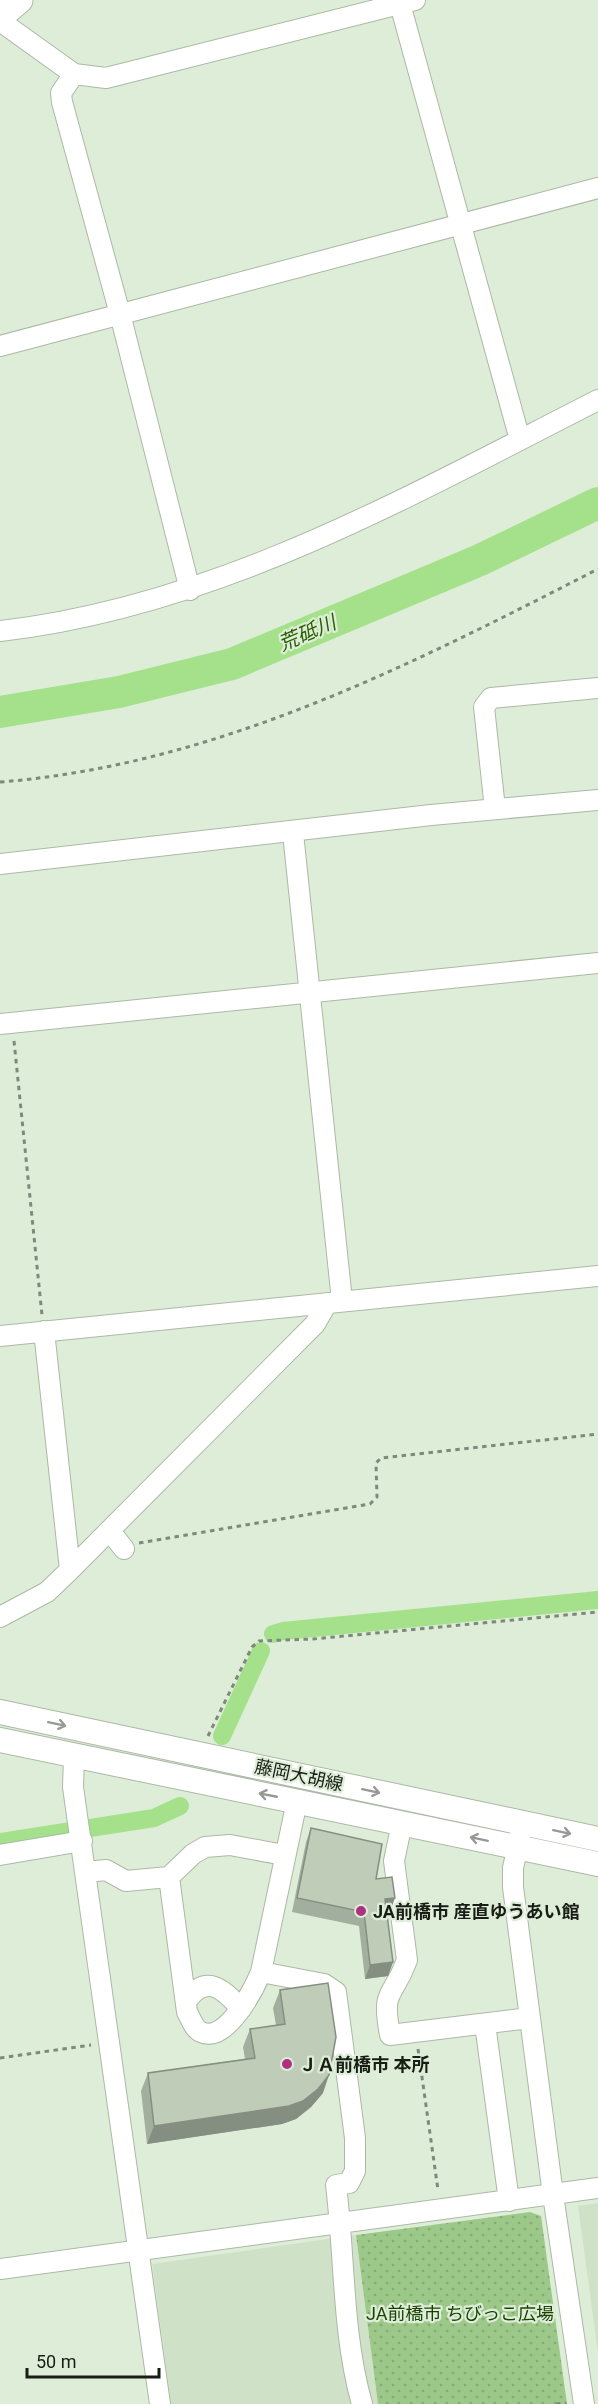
<svg xmlns="http://www.w3.org/2000/svg" width="598" height="2404" viewBox="0 0 598 2404" font-family="Roboto,'Noto Sans JP',sans-serif">
<style>
.built{fill:#cfe2c7}
.park{fill:url(#park-dots)}
.lines{fill:none;stroke-linecap:round;stroke-linejoin:round}
.canal{stroke:#a5e18a;stroke-width:18}
.river{stroke:#a5e18a;stroke-width:32}
.minor-casing{stroke:#abb9a5;stroke-width:22}
.major-casing{stroke:#abb9a5;stroke-width:26}
.highway-casing{stroke:#abb9a5;stroke-width:29}
.path{stroke:#7f897b;stroke-width:3;stroke-dasharray:4.5 4.5;stroke-linecap:butt}
.minor{stroke:#fff;stroke-width:20}
.major{stroke:#fff;stroke-width:24}
.highway{stroke:#fff;stroke-width:27}
.wall{fill:#a3af9e}
.shaded-wall{fill:#858f81}
.building{fill:#beccb8;stroke:#858f81;stroke-width:1.5}
.oneway{stroke:#979996}
.poi-dot{fill:#af3080;stroke:#deedd8;stroke-width:2}
.labels{text-anchor:middle;dominant-baseline:central;stroke-width:4.5;stroke-linejoin:round;paint-order:stroke}
.street-label{font-size:18px;fill:#181d16;stroke:#deedd8}
.poi-label{font-size:18px;font-weight:bold;fill:#181d16;stroke:#deedd8;text-anchor:start}
.park-label{font-size:18px;fill:#1a3f02;stroke:#deedd8}
.water-label{font-size:20px;font-style:italic;fill:#295e01;stroke:#deedd8}
</style>
<defs>
<pattern id="park-dots" width="8" height="8" patternUnits="userSpaceOnUse" patternTransform="scale(1.5)"><rect width="8" height="8" fill="#9cc889"/><path d="M2 2h.1M6 6h.1" fill="none" stroke="#86ab76" stroke-width="1.8" stroke-linecap="round"/></pattern>
</defs>
<rect width="100%" height="100%" fill="#deedd8"/>
<!-- built -->
<path class="built" d="M598 2203V2353L578 2206Z
M356 2235 378 2404H171L152 2264Z"/>
<!-- park -->
<path class="park" d="M530 2212 541 2216 567 2404H378L356 2235Z"/>
<g class="lines">
<!-- canal -->
<path class="canal" d="M273 1634 283 1631 598 1600
M222 1736 261 1651
M0 1842 154 1818 180 1806"/>
<!-- river -->
<path class="river" d="M0 712 119 692 232 664 480 560 598 503"/>
<defs>
<path id="minor" d="M400 4 520 440
M0 21 74 74 106 78 415 0
M74 74 61 93 62 102 120 314 190 590
M0 346 598 188
M0 631C217 606 407 497 598 400
M495 809 484 707 491 698 598 688
M293 833 342 1301
M0 864 431 815 598 800
M0 1024 598 963
M44 1331 70 1570
M0 1336 598 1276
M110 1531 124 1549
M0 1617 47 1592 70 1570 315 1324 327 1303
M74 1756 73 1787 160 2404
M402 1823 394 1861 407 1960C393 1999 381 1987 390 2035L529 2018
M523 1823 513 1868V1887L553 2195 584 2404
M0 1855 82 1841
M87 1872 106 1870 126 1881 169 1877 193 1854 205 1847 230 1845 284 1855
M169 1877 187 2012C191 2019 194 2029 201 2032 226 2044 254 1989 261 1972L297 1801
M261 1972 324 1984 336 1992 355 2138V2171L349 2183 336 2185C345 2258 342 2333 362 2404
M186 2002C205 1973 223 1988 241 2009
M485 2024 509 2201
M0 2269 598 2188"/>
<path id="major" d="M0 1712 598 1839
M0 1740 598 1864"/>
<path id="highway" d="M0 16 19 0"/>
</defs>
<!-- minor casing -->
<use href="#minor" class="minor-casing"/>
<!-- major casing -->
<use href="#major" class="major-casing"/>
<!-- highway casing -->
<use href="#highway" class="highway-casing"/>
<!-- path -->
<path class="path" d="M0 782C215 765 409 666 598 569
M14 1041 42 1315
M139 1543 370 1504 377 1497 376 1463 381 1458 598 1434
M208 1736 252 1647 259 1641 313 1639 598 1612
M418 2049 438 2190
M0 2058 91 2045
M556 2404 566 2403"/>
<!-- minor -->
<use href="#minor" class="minor"/>
<!-- major -->
<use href="#major" class="major"/>
<!-- highway -->
<use href="#highway" class="highway"/>
</g>
<!-- wall -->
<path class="wall" d="M311 1828 376 1879 390 1912H386L393 1962 388 1976 365 1979 359 1926 292 1912 306 1842Z
M280 1990 323 2093 311 2107 296 2119 282 2124 147 2144 141 2091 148 2073 245 2059 243 2047 250 2029 276 2025 273 2008Z"/>
<!-- shaded-wall -->
<path class="shaded-wall" d="M395 1898 390 1912 380 1913 385 1899Z
M393 1962 388 1976 365 1979 370 1965Z
M329 2075 323 2093 311 2107 296 2119 282 2124 147 2144 154 2126Z"/>
<!-- building -->
<path class="building" d="M311 1828 382 1844 376 1879 392 1877 395 1898 385 1899 393 1962 370 1965 364 1912 297 1898Z
M328 1983 336 2037 329 2075 318 2089 303 2101 289 2106 154 2126 148 2073 255 2058 250 2029 285 2024 280 1990Z"/>
<!-- one-way arrows -->
<defs><path id="oneway-shaft" d="M-6 0H5M1.5-3L5.5 0L1.5 3" fill="none" stroke-width="1.6" stroke-linecap="round" stroke-linejoin="round" transform="scale(1.5)"/></defs>
<g class="oneway">
<use href="#oneway-shaft" transform="translate(57 1724) rotate(12)"/>
<use href="#oneway-shaft" transform="translate(371 1791) rotate(12)"/>
<use href="#oneway-shaft" transform="translate(268 1795) rotate(-169)"/>
<use href="#oneway-shaft" transform="translate(562 1832) rotate(12)"/>
<use href="#oneway-shaft" transform="translate(479 1839) rotate(-168)"/>
</g>
<!-- markers -->
<g class="poi-dot">
<circle cx="361" cy="1911" r="6"/>
<circle cx="287" cy="2064" r="6"/>
</g>
<g class="labels">
<!-- street labels -->
<g class="street-label">
<text transform="translate(299 1775) rotate(12)">藤岡大胡線</text>
</g>
<!-- poi labels -->
<g class="poi-label">
<text x="373" y="1911">JA前橋市 産直ゆうあい館</text>
<text x="299" y="2064">ＪＡ前橋市 本所</text>
</g>
<!-- park labels -->
<g class="park-label">
<text x="460" y="2313">JA前橋市 ちびっこ広場</text>
</g>
<!-- water labels -->
<g class="water-label">
<text transform="translate(307 633) rotate(-23)">荒砥川</text>
</g>
</g>
<!-- scale -->
<path d="M27 2368v9h132v-9" fill="none" stroke="#181d16" stroke-width="3"/>
<text x="36" y="2368" font-size="18" fill="#181d16" stroke="#deedd8" stroke-width="4.5" paint-order="stroke">50 m</text>
</svg>
